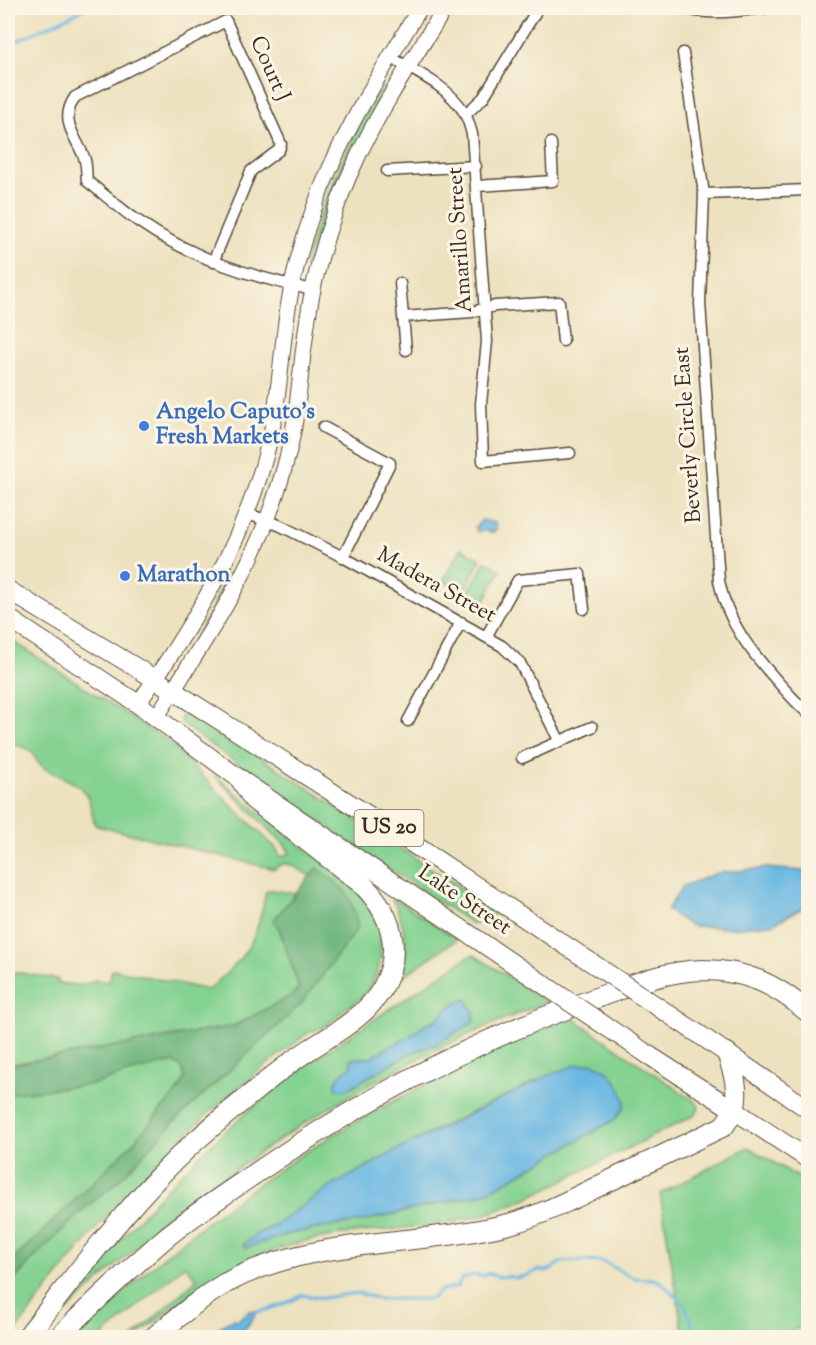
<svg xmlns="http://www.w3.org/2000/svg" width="816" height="1345" viewBox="0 0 816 1345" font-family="'Sorts Mill Goudy',serif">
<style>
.green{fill:#84d291;stroke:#607e58;stroke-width:1.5;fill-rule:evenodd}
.forest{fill:#6bb47b;stroke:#536f4c;stroke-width:1.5}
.water{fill:#67b7e2;stroke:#517080;stroke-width:1.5}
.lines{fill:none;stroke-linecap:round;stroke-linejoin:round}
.stream{stroke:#67b7e2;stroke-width:3}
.minor-casing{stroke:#564636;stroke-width:13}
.secondary-casing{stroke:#564636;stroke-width:17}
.primary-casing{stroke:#564636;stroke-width:20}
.trunk-casing{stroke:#564636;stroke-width:20}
.motorway-casing{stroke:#564636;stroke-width:22}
.minor{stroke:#fff;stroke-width:10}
.secondary{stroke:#fff;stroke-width:15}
.primary{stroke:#fff;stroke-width:18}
.trunk{stroke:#fff;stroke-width:18}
.motorway{stroke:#fff;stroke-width:20}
.primary-bridge-casing{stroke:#564636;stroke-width:20;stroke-linecap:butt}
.primary-bridge{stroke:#fff;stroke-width:18}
.shop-dot{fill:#3f7fe0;stroke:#fcf5e5;stroke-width:2}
.labels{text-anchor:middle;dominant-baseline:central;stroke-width:6;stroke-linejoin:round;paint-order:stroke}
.shield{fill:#fcf5e5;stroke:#75675a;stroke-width:1.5}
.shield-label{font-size:21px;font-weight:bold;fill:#3b2a1e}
.street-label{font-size:22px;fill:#3b2a1e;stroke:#fcf5e5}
.shop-label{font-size:22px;font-weight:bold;fill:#366cbe;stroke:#fcf5e5;text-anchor:start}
</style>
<rect width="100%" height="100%" fill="#fcf5e5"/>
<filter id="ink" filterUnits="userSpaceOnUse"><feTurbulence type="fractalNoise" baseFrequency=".0167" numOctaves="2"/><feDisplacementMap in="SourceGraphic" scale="12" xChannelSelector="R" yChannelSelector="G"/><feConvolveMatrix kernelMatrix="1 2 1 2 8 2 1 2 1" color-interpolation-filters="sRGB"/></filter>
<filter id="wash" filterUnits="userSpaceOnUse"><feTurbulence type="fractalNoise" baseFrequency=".008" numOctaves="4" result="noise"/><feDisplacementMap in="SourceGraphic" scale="24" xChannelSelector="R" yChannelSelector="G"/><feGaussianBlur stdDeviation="1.35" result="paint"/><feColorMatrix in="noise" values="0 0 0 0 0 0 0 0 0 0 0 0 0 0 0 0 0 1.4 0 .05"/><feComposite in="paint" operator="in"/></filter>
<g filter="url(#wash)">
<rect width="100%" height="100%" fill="#ede2c0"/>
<!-- green -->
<path class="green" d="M381 86 387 90 311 269 304 267C321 202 348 143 381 86Z
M461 548 481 559 463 592 443 581Z
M485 561 501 570 483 603 467 595Z
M228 573 229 574 217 608 182 663 181 662 209 615Z
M8 638 169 742 233 807 275 847 281 857 290 853 284 844 214 775 348 883C353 888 360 893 364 899 384 927 389 968 364 994 359 1000 352 1004 346 1009 336 1017 325 1030 311 1031 249 1076 191 1126 138 1181 92 1230 51 1285 10 1338L8 1337V1286L37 1255 84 1209 117 1182 174 1122 301 1004 325 970 317 868 310 876C297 869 287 857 274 869L95 825C92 816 91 804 87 796 75 774 40 778 32 751L8 741Z
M187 713 234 740 498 912 472 924 346 840 183 725 180 719 183 714Z
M270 890 296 893 273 921 279 928 299 987 291 996 234 1026 8 1065V968L9 971 58 979 57 983 77 985 86 984 95 980 109 982 112 969 208 990C247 956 257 943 266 891Z
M391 896 457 939 402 977C410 948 405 922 391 896Z
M474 955 548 1002C363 1071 197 1182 57 1321L55 1319C121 1236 188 1158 272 1092 334 1043 403 1001 468 957ZM468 1000 475 1017 474 1022 436 1044 410 1053 370 1075 336 1082 342 1073 352 1067 351 1059 372 1058 382 1051 410 1036 427 1023 436 1020Z
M571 1017 697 1103 699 1108 695 1115C656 1134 617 1154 578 1173 548 1188 518 1204 486 1214 433 1230 375 1228 321 1238 242 1252 196 1289 136 1337H133L197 1279 185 1265 102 1337 75 1338C161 1253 258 1177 363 1118 430 1080 500 1047 571 1017ZM593 1063C617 1075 617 1083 624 1108L614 1120 495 1188 477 1195 363 1221 287 1234 246 1248 243 1245C256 1233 271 1228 286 1218 367 1160 459 1119 549 1075L563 1070Z
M174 1062 182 1068 185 1078 181 1087 131 1145 8 1265V1094L95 1084 127 1073Z
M748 1147 808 1183V1323L782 1337H684L660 1194Z"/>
<!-- forest -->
<path class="forest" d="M317 868C344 886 353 895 358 928L301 1004 174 1122 117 1182 84 1209 37 1255 8 1286V1265L131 1145 181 1087 185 1078 182 1068 173 1062 127 1073 95 1084 8 1094V1065L234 1026 291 996 299 987 279 928 273 921Z"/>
<!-- water -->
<path class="water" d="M482 520 495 523 497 527 494 532 490 533 484 530 478 532 475 527Z
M766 868 804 871 808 876V905L773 924 731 928 691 926 667 910 683 886 717 873Z
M466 999 474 1012V1022L436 1044 410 1053 346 1090 336 1089C334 1078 343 1072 352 1066L351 1059 372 1058 382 1051 410 1036 428 1023 436 1020 452 1005Z
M593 1063 608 1071 618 1084 625 1100 624 1108 614 1120 495 1188 477 1195 363 1221 287 1234 246 1248 243 1245 258 1233 274 1226 325 1190 395 1151 549 1075 576 1065Z
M249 1311H258L246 1328 238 1334H235L233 1337H203L233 1319 238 1320Z"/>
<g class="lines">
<!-- stream -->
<path class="stream" d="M8 45 87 8
M257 1312C266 1311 294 1301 302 1295L323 1298 358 1293 380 1299H431L441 1290 458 1287 461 1279 473 1275 483 1276 489 1273 498 1277 508 1276 515 1278 526 1276 539 1270 545 1271 552 1269 561 1262 584 1261 603 1262 634 1278 653 1279 661 1282 685 1305 692 1325 694 1338"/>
</g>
</g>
<g filter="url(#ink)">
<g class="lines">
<defs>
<path id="minor" d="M683 8C710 16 737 11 765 8
M683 53 704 194 700 303 719 581C727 622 751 652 778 682 788 693 797 704 808 713
M390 57C416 72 448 86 464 112 468 119 470 127 472 134L487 341 481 404 483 461 570 453
M466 114 483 98 535 13
M387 171 476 166
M477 186 553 181 551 143
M704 194 808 190
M213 262 251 171 279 150 281 144 226 21 75 97C59 120 75 135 84 157 87 164 86 173 87 181 104 194 120 209 138 221 191 258 251 277 313 290
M400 283 406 350
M403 317 472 312 495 306 559 302 563 341
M323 427 390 463 343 557
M248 514 279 525 343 557 502 646 520 663 560 742
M486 637 518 580 580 574 584 609
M408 721 461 622
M522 758 592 727"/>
<path id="secondary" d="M138 704C196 620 247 538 270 438 280 395 281 351 288 308 293 276 302 242 313 211 338 138 380 74 420 8
M156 718C196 653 240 591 267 520 279 488 290 454 295 420 302 373 304 326 315 280 325 237 340 193 360 152 384 102 416 55 445 8"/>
<path id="primary" d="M8 590 155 679 407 840 601 969
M8 618 138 704 241 780 549 988
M700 1035 808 1109
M647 1054 734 1110"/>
<path id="trunk" d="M734 1110 808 1159"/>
<path id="motorway" d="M26 1338C79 1271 129 1202 192 1144 224 1116 256 1089 290 1063 320 1040 362 1023 382 989 404 950 391 912 361 883L253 799 241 780
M58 1338C92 1304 127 1271 164 1239 193 1215 225 1194 256 1173 357 1103 464 1045 580 1004 620 990 659 971 702 970 746 970 775 984 808 1012
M153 1338C177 1318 200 1298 226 1283 313 1236 415 1247 509 1224 543 1215 574 1198 605 1183 645 1164 684 1145 724 1126 727 1121 732 1115 734 1110 740 1091 733 1070 727 1053"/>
</defs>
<!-- minor casing -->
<use href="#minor" class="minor-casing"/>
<!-- secondary casing -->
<use href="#secondary" class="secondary-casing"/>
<!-- primary casing -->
<use href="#primary" class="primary-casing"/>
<!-- trunk casing -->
<use href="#trunk" class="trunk-casing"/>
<!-- motorway casing -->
<use href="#motorway" class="motorway-casing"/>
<!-- minor -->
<use href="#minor" class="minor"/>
<!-- secondary -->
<use href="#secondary" class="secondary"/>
<!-- primary -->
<use href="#primary" class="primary"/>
<!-- trunk -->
<use href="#trunk" class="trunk"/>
<!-- motorway -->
<use href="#motorway" class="motorway"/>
<defs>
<path id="primary-bridge" d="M601 969 700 1035
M549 988 647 1054"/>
</defs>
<!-- primary-bridge casing -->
<use href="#primary-bridge" class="primary-bridge-casing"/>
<!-- primary-bridge -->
<use href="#primary-bridge" class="primary-bridge"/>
</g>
</g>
<!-- markers -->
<g class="shop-dot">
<circle cx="144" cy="426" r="6"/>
<circle cx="125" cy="576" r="6"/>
</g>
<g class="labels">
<!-- shield labels -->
<rect class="shield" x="354.5" y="810" width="69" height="36" rx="4.5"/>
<g class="shield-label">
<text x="389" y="828">US 20</text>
</g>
<!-- street labels -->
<g class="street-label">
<text transform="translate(269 69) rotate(66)">Court J</text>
<text transform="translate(461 240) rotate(-94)">Amarillo Street</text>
<text transform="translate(689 435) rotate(-94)">Beverly Circle East</text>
<text transform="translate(436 586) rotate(29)">Madera Street</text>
<text transform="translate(464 901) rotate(34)">Lake Street</text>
</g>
<!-- shop labels -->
<g class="shop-label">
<text x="156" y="413">Angelo Caputo's<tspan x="156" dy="25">Fresh Markets</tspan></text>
<text x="137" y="576">Marathon</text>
</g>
</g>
<!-- margin -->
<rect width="816" height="1345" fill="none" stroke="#fcf5e5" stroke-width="30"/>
</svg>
